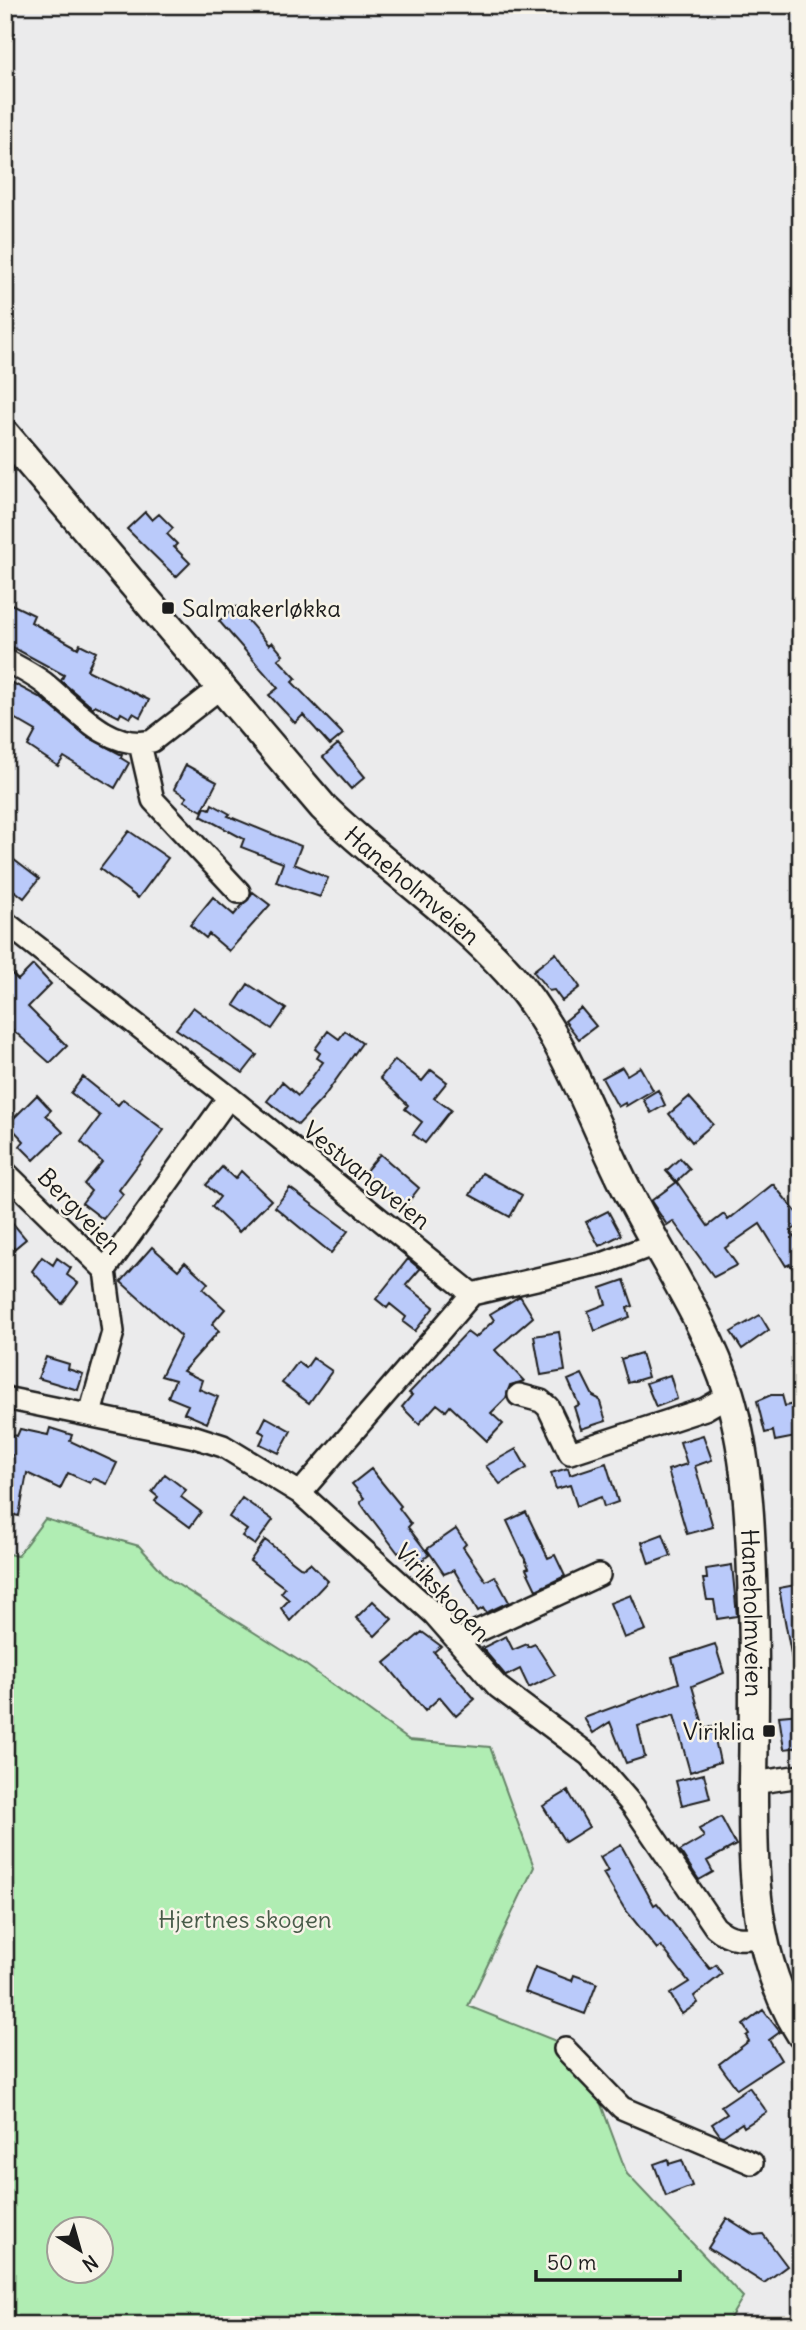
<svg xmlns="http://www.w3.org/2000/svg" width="806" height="2330" viewBox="0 0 806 2330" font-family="Delius,sans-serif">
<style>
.green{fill:#b0edb3;stroke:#668468;stroke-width:2;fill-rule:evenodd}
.building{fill:#bacafa;stroke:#1c1c1c;stroke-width:2}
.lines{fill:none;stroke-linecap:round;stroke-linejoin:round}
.minor-casing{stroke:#1c1c1c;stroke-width:26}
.major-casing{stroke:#1c1c1c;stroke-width:33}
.minor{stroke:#f7f3e8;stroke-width:21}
.major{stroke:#f7f3e8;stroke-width:28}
.poi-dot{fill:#1c1c1c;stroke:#f7f3e8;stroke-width:2.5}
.labels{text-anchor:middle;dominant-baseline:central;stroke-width:5;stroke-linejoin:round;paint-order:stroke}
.poi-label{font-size:24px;fill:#1c1c1c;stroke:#f7f3e8;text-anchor:start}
.street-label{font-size:24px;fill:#1c1c1c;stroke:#f7f3e8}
.park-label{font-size:24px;fill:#485b49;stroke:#f7f3e8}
</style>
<rect width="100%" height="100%" fill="#ebebec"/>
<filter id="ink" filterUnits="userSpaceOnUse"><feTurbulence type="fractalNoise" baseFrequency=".0143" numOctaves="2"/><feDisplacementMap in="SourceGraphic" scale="14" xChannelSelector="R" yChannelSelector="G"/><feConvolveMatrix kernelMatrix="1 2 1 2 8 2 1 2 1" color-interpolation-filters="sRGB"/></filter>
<g filter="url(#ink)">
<!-- green -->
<path class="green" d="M45 1519 139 1546 169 1579 306 1665 409 1740 490 1747 534 1867 468 2006 581 2051 627 2174 743 2297 726 2325H5V1553L17 1556ZM60 2228H102V2270H60Z"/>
<!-- building -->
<path class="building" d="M145 512 152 520 159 514 173 528 167 534 177 544 174 547 190 563 176 577 127 529Z
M5 601 34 615 31 622 78 648 80 644 96 652 87 670 149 700 140 717 133 713 130 718 121 713 119 717 95 705 93 708 61 681 64 675 5 643Z
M236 607 269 645 272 642 283 655 278 659 296 678 292 682 343 734 330 745 303 715 295 723 269 695 278 688 219 621Z
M5 679 41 698 86 736 122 755 121 758 129 763 115 788 64 757 58 766 28 746 36 731 12 717 14 714 5 709Z
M338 744 365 777 351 789 323 757Z
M186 765 217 782 202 811 184 801 187 797 174 789Z
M212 804 230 814 228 816 301 846 294 864 328 878 320 897 276 882 283 863 241 847 244 839 201 816 205 807 210 809Z
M129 831 168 858 138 898 100 869Z
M5 853 39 879 24 898 15 891 5 905Z
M253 892 270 905 229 951 209 934 206 938 190 925 213 897 234 915Z
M556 953 580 987 562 1001 554 990 549 991 533 971Z
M33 965 51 984 28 1007 67 1046 50 1063 5 1023V967L18 980Z
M248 984 286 1009 272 1029 234 1005Z
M193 1007 257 1055 243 1073 176 1029Z
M581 1008 596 1026 579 1039 565 1021Z
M328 1031 339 1039 345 1031 362 1043 323 1098 298 1125 267 1101 282 1082 298 1096 323 1062 317 1058 320 1053 315 1049Z
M395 1060 422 1081 431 1070 447 1082 434 1098 451 1110 425 1143 413 1134 422 1122 405 1109 408 1105 380 1078Z
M622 1067 627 1075 640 1067 653 1090 626 1106 625 1103 618 1107 602 1078Z
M83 1077 118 1105 123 1099 164 1130 119 1190 123 1194 103 1219 82 1203 91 1191 84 1184 102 1162 81 1142 100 1116 71 1093Z
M658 1090 665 1105 651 1113 643 1099Z
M37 1095 51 1110 46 1115 63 1132 34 1160 20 1146 24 1141 8 1124Z
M689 1097 713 1124 692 1142 669 1114Z
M380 1154 419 1188 405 1206 364 1173Z
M680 1158 690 1169 676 1182 666 1171Z
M222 1167 235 1179 241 1171 271 1200 239 1232 212 1207 220 1197 206 1185Z
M482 1173 522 1195 510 1217 470 1195Z
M677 1182 708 1226 724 1214 728 1220 773 1184 801 1218V1223L791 1231 801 1248V1282L790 1264 786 1266 760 1224 725 1248 737 1265 714 1277 673 1221 667 1225 651 1201Z
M290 1188 348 1231 331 1253 275 1207Z
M608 1211 621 1235 599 1246 586 1222Z
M5 1214 26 1239 14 1249 5 1239Z
M152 1247 178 1270 185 1262 208 1283 203 1289 225 1309 212 1324 219 1331 183 1371 202 1380 199 1389 218 1397 207 1423 184 1413 188 1405 168 1397 175 1380 161 1376 181 1336 121 1282Z
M42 1257 53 1265 57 1258 71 1268 67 1275 78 1283 62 1304 32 1271Z
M408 1259 420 1269 406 1285 434 1307 415 1331 403 1322 406 1317 390 1304 387 1308 376 1299Z
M624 1280 633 1306 627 1308 630 1317 595 1331 588 1311 606 1304 601 1288Z
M520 1296 533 1317 495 1350 524 1381 510 1385 506 1398 491 1413 503 1424 487 1441 450 1406 446 1411 437 1404 419 1424 402 1407 412 1395 409 1393 467 1332 475 1338 494 1320 490 1314Z
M760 1315 769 1330 742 1349 731 1332Z
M559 1332 565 1371 541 1375 534 1336Z
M641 1353 648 1377 628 1383 621 1359Z
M46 1357 69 1364 68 1369 83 1374 78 1390 38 1378Z
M313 1358 332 1371 309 1403 282 1383 298 1362 306 1368Z
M582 1374 593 1396 599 1399 606 1421 581 1429 574 1407 579 1405 568 1380Z
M670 1375 677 1399 656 1407 646 1383Z
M771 1395H782L785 1406 798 1403 801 1436 775 1441 773 1431 765 1433 757 1401Z
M266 1417 291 1431 279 1453 260 1444 265 1434 259 1431Z
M50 1428 72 1435 70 1441 117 1463 107 1484 93 1478 90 1483 68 1473 60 1489 27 1473 19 1516 5 1513V1486L12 1455 5 1454V1433L17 1436 20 1429 48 1435Z
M703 1435 712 1460 695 1466 713 1527 687 1534 668 1470 687 1464 680 1442Z
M516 1449 527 1468 500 1484 486 1466Z
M606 1463 618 1502 604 1507 601 1497 577 1506 570 1485 556 1489 551 1473 568 1468 570 1475Z
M371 1469 401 1506 399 1508 411 1524 408 1527 429 1555 413 1567 401 1551 398 1553 369 1515 360 1502 364 1498 352 1484Z
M165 1474 186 1490 181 1497 201 1512 190 1527 155 1501 158 1497 152 1492Z
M242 1498 273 1520 255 1545 242 1536 247 1530 229 1517Z
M526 1512 548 1558 555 1555 565 1576 536 1590 526 1569 529 1568 507 1521Z
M456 1529 466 1544 463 1547 486 1581 495 1576 509 1602 486 1613 483 1608 478 1611 454 1570 444 1574 427 1549Z
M663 1534 671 1556 649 1564 642 1542Z
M265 1540 300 1567 304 1568 310 1563 328 1581 290 1621 281 1608 289 1600 281 1593 285 1588 250 1561Z
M732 1565 737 1616 717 1619 714 1600H707L706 1595 703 1579H707L706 1569Z
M801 1584V1664L793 1665 779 1588Z
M631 1595 646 1630 624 1638 610 1603Z
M373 1601 392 1619 375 1636 356 1618Z
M422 1632 441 1646 434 1652 475 1699 456 1716 440 1697 425 1711 385 1663Z
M506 1636 513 1650 527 1644 528 1647 535 1644 555 1675 529 1688 520 1669 506 1676 482 1648Z
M715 1644 724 1673 692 1686 704 1728 712 1726 720 1762 690 1772 674 1715 638 1726 645 1757 626 1763 610 1722 593 1733 584 1718 679 1683 672 1658Z
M801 1714V1747L784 1749 779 1716Z
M704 1774 710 1798 682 1805 676 1781Z
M568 1791 589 1827 565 1842 543 1806Z
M721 1817 736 1845 707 1861 713 1872 699 1880 680 1851 704 1837 699 1829Z
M621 1845 654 1905 657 1903 710 1969 716 1965 722 1974 694 1996 698 2003 682 2014 670 1994 689 1982 661 1946 657 1949 624 1908 603 1873 608 1871 600 1857Z
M535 1967 572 1981 574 1975 597 1983 585 2014 525 1992Z
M763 2010 780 2032 769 2040 781 2060 737 2089 719 2064 749 2041 746 2036 749 2034 743 2025Z
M749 2087 767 2112 744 2127 742 2123 723 2136 720 2135 712 2124 727 2114 721 2106Z
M668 2159 669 2164 682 2160 692 2186 666 2196 654 2164Z
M727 2218 754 2235 763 2234 787 2266 764 2283 708 2248Z"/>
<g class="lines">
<defs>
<path id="minor" d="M5 660C18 667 32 674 44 683 74 707 108 751 152 741L221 687
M140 744 153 800 239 892
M5 922 229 1097 472 1294 300 1493
M5 1172 105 1270 113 1332 90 1414
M105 1270 229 1097
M472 1294 605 1263 655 1244
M519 1395 541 1401 548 1407 570 1453 705 1409 729 1395
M5 1398 195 1437 223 1446 300 1493 434 1614 498 1687 589 1755 633 1806 715 1927C730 1940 743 1940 762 1936
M458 1640 599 1575
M753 1783 801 1776
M565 2049 622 2108 752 2163"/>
<g id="major">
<path id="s1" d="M5 434 323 807C382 865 453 911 508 972 563 1033 588 1112 624 1184 658 1253 706 1320 729 1394 749 1460 751 1538 753 1607 755 1664 754 1722 753 1780 753 1868 752 1956 801 2034"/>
</g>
</defs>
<!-- minor casing -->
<use href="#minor" class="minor-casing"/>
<!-- major casing -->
<use href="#major" class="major-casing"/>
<!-- minor -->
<use href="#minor" class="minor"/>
<!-- major -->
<use href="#major" class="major"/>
</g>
</g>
<!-- markers -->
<g class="poi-dot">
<rect x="161" y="601" width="14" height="14" rx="3.5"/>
<rect x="762" y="1724" width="14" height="14" rx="3.5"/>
</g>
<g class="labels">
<!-- poi labels -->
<g class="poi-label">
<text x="182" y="608">Salmakerløkka</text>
<text x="755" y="1731" text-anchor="end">Viriklia</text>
</g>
<!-- street labels -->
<g class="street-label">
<text stroke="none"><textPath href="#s1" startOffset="609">Haneholmveien</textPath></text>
<text transform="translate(367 1175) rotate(39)">Vestvangveien</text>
<text transform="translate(80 1211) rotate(46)">Bergveien</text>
<text transform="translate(443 1592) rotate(46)">Virikskogen</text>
<text stroke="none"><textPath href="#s1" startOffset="1437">Haneholmveien</textPath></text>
</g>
<!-- park labels -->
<g class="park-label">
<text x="245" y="1919">Hjertnes skogen</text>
</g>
</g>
<!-- margin -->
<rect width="806" height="2330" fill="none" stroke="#f7f3e8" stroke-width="28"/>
<rect x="14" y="14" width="778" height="2302" fill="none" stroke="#1c1c1c" stroke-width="2.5" filter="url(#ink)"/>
<!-- north arrow -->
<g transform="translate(80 2250) rotate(143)"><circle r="33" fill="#f7f3e8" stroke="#9f9d96" stroke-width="2"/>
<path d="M0-5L12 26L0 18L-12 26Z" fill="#1c1c1c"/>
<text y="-10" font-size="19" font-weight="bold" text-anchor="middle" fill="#1c1c1c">N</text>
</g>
<!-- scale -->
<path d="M536 2270v10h144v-10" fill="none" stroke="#1c1c1c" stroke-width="3.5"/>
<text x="547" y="2270" font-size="21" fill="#1c1c1c" stroke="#f7f3e8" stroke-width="5" paint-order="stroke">50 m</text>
</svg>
